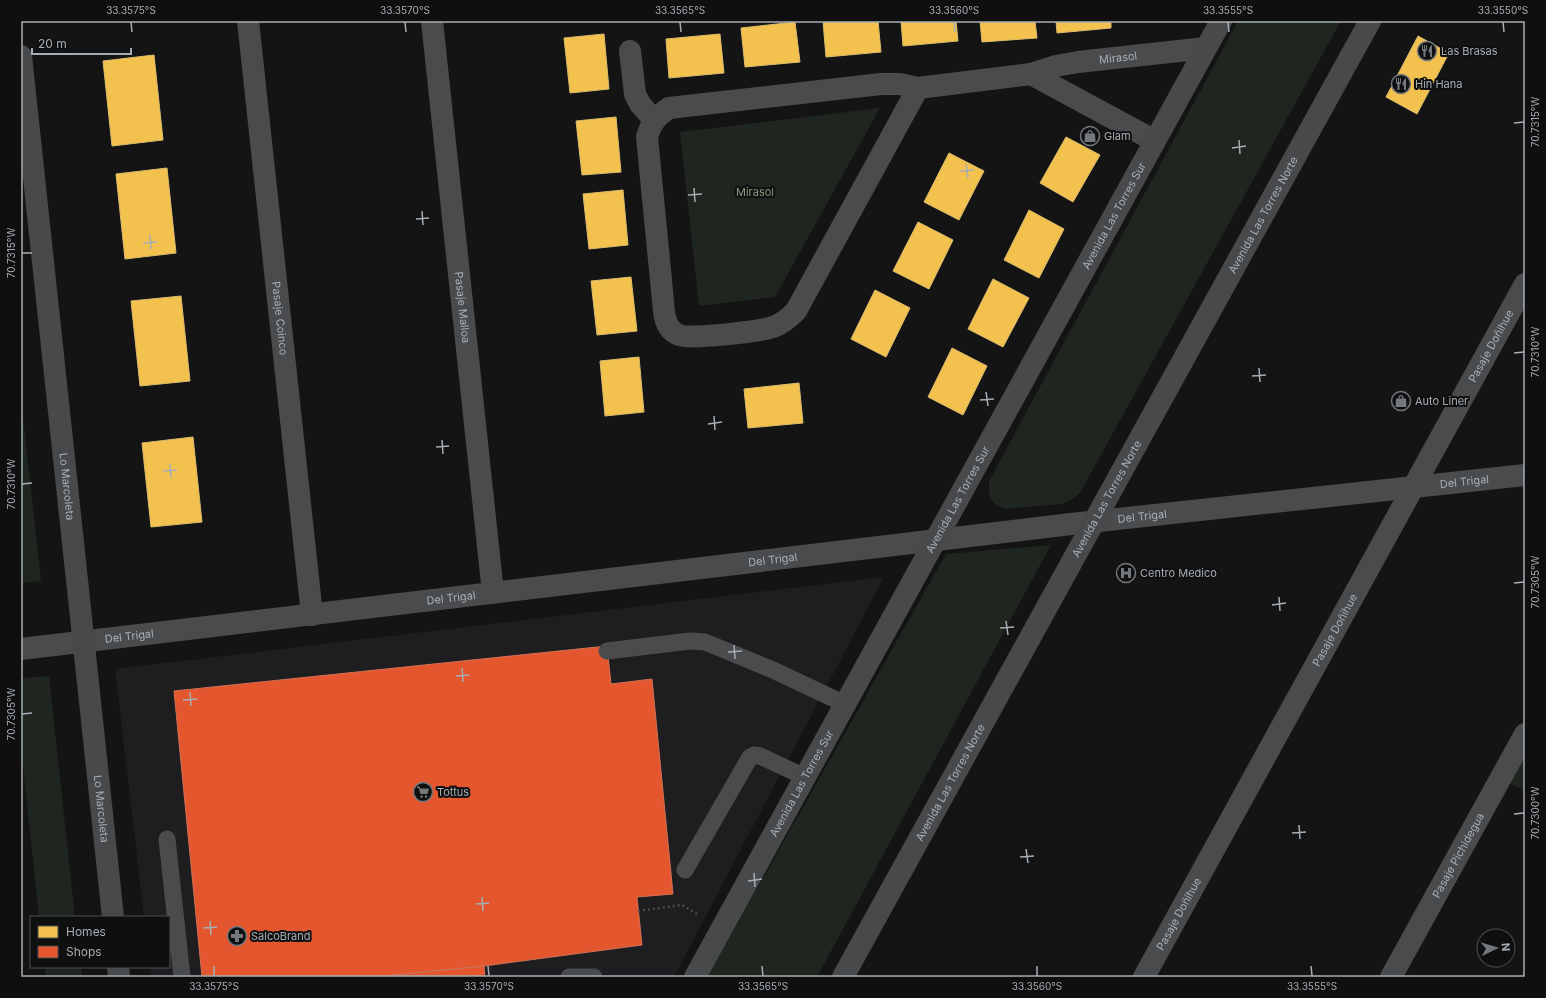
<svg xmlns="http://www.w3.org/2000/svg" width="1546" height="998" viewBox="0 0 1546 998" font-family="Inter,sans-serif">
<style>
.built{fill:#1e1e20}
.green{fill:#1f251f}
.homes{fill:#f2c14e;stroke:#dbbb6d}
.shops{fill:#e4572e;stroke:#d17156}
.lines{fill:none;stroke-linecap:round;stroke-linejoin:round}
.path{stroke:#4a4c4f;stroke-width:2.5;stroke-dasharray:2 3;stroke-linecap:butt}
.lane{stroke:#494b4d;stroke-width:17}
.street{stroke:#494b4d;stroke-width:22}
.secondary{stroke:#48494b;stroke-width:22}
.ticks{fill:none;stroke:#a6aeb5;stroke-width:1.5}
.labels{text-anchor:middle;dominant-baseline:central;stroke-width:4;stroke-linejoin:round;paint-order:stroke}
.poi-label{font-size:11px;fill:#a6aeb5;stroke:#0f0f10;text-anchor:start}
.street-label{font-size:11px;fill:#a6aeb5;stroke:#0f0f10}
.park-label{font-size:11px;fill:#839f7e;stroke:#0f0f10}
.neatline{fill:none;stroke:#a6aeb5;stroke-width:1.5}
.ticks-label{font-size:10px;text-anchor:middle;fill:#a6aeb5}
</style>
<rect width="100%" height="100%" fill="#141415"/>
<!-- built -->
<path class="built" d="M884 577 674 977H151L150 967H169V917H144L115 669Z"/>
<!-- green -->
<path class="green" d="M1238 21H1341L1081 491C1075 498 1070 501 1061 504L1005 509C988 502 989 498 989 481Z
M880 108 775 297 699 306 680 132Z
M21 398 41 581 21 583Z
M1051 545 817 977H707L946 554Z
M49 676 75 917H39L21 748V678Z
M1525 755V791L1510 783Z
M45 967H81L82 977H46Z"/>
<!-- homes -->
<path class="homes" d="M823 21H878L881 52 826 57Z
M901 21H956L958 41 903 46Z
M980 21H1035L1037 38 982 42Z
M1056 21H1111V28L1057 33Z
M795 22 800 62 745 67 741 28Z
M604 34 609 89 570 93 564 38Z
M720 34 724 73 669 78 666 39Z
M1418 36 1449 53 1417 114 1386 97Z
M154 55 163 140 112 146 103 61Z
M616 117 621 172 582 175 576 121Z
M1066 137 1100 155 1073 202 1040 183Z
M949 153 984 171 959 220 924 202Z
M167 168 176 253 125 259 116 174Z
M623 190 628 245 589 249 583 194Z
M1029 210 1064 229 1039 278 1004 260Z
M918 222 953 240 929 289 893 271Z
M631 277 637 331 597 335 591 281Z
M993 279 1029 298 1003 347 968 329Z
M875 290 910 308 886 357 851 339Z
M181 296 190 381 140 386 131 301Z
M952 348 987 366 963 415 928 397Z
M639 357 644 412 605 416 600 361Z
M799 383 803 423 748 428 744 389Z
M193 437 202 522 151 527 142 443Z"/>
<!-- shops -->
<path class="shops" d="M607 646 611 684 652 679 673 894 637 897 642 945 484 966 393 975V977H202L174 691Z
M484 966 485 977H393V975Z"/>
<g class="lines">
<!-- path -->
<path class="path" d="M638 911 682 905 697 914"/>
<!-- lane -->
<path class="lane" d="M607 651 690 641 705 642 773 670 845 704
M167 839 182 977
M685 870 750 757 754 755 760 756 805 777
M569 977H594"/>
<!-- street -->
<g class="street">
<path id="s1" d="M248 21 312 615"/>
<path id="s2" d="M432 21 493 593"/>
<path d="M630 51 635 94 640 104 654 120"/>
<path d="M1031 74 1155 141"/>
<path id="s3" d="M918 88 796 311C789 318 782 324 773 327 761 331 689 340 679 335 668 331 665 321 664 311L647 137C651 123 657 116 669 108L881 84H900L918 88 1031 74 1056 66 1078 62 1206 48"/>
<path id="s4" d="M21 649 1071 524 1525 475"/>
<path id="s5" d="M1144 977 1525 284"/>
<path id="s6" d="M1391 977 1525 734"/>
</g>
<!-- secondary -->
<g class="secondary">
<path id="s7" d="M21 56 113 917"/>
<path d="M118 967 119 977"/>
<path id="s8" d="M695 977 1221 21"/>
<path id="s9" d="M843 977 1370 21"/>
</g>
</g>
<!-- ticks -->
<path class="ticks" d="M131 22 132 32M405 22 406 32M680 22 681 32M954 22 955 32M1228 22 1229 32M1503 22 1504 32M1514 123 1524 122M1239 140 1240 154M1232 148 1246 146M966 164 968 178M960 171 974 170M694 188 695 202M688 195 702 194M422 211 423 225M416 219 429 218M150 235 151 249M143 243 157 242M22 253H32M1514 353 1524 352M1259 368 1260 382M1252 376 1266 375M986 392 988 406M980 400 994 399M714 416 715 430M708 424 722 422M442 440 443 454M436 447 449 446M170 464 171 478M163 471 177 470M22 484 32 483M1514 583 1524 582M1279 597 1280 611M1272 605 1286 603M1006 621 1008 635M1000 628 1014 627M734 645 735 659M728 652 742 651M462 668 463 682M456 676 469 675M190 692 191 706M183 700 197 699M22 714 32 713M1514 814 1524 813M1299 825 1300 839M1292 833 1306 832M1026 849 1028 863M1020 857 1034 856M754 873 755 887M748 881 762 879M482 897 483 911M476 904 489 903M210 921 211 935M203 928 217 927M214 966V976M488 966 489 976M762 966 763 976M1037 966V976M1311 966 1312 976"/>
<!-- icons -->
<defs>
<symbol id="restaurant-ring" viewBox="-11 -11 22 22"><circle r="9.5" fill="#0f0f10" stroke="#73787d" stroke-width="1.5"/><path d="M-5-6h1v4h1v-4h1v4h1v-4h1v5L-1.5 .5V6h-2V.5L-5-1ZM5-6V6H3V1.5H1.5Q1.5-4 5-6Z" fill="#73787d"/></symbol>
<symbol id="shop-ring" viewBox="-11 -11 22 22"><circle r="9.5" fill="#0f0f10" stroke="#73787d" stroke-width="1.5"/><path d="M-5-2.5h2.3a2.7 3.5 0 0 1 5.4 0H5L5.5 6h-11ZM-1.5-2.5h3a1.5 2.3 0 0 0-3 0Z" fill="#73787d"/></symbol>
<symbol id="hospital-ring" viewBox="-11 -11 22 22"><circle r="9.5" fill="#0f0f10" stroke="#73787d" stroke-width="1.5"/><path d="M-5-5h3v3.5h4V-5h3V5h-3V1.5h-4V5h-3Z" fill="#73787d"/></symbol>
<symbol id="supermarket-ring" viewBox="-11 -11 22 22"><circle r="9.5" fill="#0f0f10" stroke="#73787d" stroke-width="1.5"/><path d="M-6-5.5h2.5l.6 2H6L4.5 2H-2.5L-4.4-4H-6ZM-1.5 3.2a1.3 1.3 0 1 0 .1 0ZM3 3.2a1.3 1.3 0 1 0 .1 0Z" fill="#73787d"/></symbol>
<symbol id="pharmacy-ring" viewBox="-11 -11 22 22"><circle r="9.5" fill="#0f0f10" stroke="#73787d" stroke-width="1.5"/><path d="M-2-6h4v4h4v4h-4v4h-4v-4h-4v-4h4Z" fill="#73787d"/></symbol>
</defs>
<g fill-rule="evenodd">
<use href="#restaurant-ring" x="1416" y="40" width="22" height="22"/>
<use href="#restaurant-ring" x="1390" y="73" width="22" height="22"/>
<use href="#shop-ring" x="1079" y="125" width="22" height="22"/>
<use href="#shop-ring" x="1390" y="390" width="22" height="22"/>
<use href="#hospital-ring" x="1115" y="562" width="22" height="22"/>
<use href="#supermarket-ring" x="412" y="781" width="22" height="22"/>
<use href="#pharmacy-ring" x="226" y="925" width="22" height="22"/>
</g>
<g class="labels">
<!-- poi labels -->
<g class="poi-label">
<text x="1441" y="51">Las Brasas</text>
<text x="1415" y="84">Hin Hana</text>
<text x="1104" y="136">Glam</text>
<text x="1415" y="401">Auto Liner</text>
<text x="1140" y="573">Centro Medico</text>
<text x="437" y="792">Tottus</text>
<text x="251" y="936">SalcoBrand</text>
</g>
<!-- street labels -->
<g class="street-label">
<text stroke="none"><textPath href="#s3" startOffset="1073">Mirasol</textPath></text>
<text stroke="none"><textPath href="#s8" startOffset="869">Avenida Las Torres Sur</textPath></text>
<text stroke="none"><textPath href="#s9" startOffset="870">Avenida Las Torres Norte</textPath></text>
<text stroke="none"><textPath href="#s2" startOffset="288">Pasaje Malloa</textPath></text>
<text stroke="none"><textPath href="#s1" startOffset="299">Pasaje Coinco</textPath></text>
<text stroke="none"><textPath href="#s5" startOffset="720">Pasaje Doñihue</textPath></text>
<text stroke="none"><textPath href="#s4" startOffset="1453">Del Trigal</textPath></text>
<text stroke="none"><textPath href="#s7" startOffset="433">Lo Marcoleta</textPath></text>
<text stroke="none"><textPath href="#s8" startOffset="545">Avenida Las Torres Sur</textPath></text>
<text stroke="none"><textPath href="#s9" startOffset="546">Avenida Las Torres Norte</textPath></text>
<text stroke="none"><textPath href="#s4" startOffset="1129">Del Trigal</textPath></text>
<text stroke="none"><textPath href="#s4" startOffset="757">Del Trigal</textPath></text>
<text stroke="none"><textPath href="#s4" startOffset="433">Del Trigal</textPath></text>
<text stroke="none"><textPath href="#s5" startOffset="396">Pasaje Doñihue</textPath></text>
<text stroke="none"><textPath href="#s4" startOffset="109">Del Trigal</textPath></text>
<text stroke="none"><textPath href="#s8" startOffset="221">Avenida Las Torres Sur</textPath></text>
<text stroke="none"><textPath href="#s9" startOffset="222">Avenida Las Torres Norte</textPath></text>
<text stroke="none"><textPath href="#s7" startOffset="757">Lo Marcoleta</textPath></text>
<text stroke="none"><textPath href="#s6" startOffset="139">Pasaje Pichidegua</textPath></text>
<text stroke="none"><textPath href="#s5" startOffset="72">Pasaje Doñihue</textPath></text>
</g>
<!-- park labels -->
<g class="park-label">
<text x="755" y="192">Mirasol</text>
</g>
</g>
<!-- border -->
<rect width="1546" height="998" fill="none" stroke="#0f0f10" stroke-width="44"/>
<!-- legend -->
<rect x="30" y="916" width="140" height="52" fill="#0f0f10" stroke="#4b4f52"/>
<rect x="38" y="926" width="20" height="12" fill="#f2c14e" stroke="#4b4f52"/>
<text x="66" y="936" font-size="12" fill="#a6aeb5">Homes</text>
<rect x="38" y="946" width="20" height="12" fill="#e4572e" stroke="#4b4f52"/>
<text x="66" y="956" font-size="12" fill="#a6aeb5">Shops</text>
<!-- north arrow -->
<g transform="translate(1496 948) rotate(85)"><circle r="19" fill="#0f0f10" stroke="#4b4f52"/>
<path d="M0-3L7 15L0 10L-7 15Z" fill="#73787d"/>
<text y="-6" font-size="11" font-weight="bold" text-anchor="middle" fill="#a6aeb5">N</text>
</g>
<!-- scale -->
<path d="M32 48v6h99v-6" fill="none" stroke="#a6aeb5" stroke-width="2"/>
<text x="38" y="48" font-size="12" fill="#a6aeb5" stroke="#0f0f10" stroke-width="3" paint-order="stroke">20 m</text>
<rect x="22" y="22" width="1502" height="954" class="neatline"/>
<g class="ticks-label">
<text x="131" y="14">33.3575°S</text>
<text x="405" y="14">33.3570°S</text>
<text x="680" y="14">33.3565°S</text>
<text x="954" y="14">33.3560°S</text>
<text x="1228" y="14">33.3555°S</text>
<text x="1503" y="14">33.3550°S</text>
<text transform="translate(1535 122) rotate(-90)" y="4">70.7315°W</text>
<text transform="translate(11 253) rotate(-90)" y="4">70.7315°W</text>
<text transform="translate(1535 352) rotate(-90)" y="4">70.7310°W</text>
<text transform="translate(11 484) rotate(-90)" y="4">70.7310°W</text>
<text transform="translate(1535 582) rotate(-90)" y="4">70.7305°W</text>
<text transform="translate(11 714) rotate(-90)" y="4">70.7305°W</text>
<text transform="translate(1535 813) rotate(-90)" y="4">70.7300°W</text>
<text x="214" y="990">33.3575°S</text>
<text x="489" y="990">33.3570°S</text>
<text x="763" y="990">33.3565°S</text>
<text x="1037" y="990">33.3560°S</text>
<text x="1312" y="990">33.3555°S</text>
</g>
</svg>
